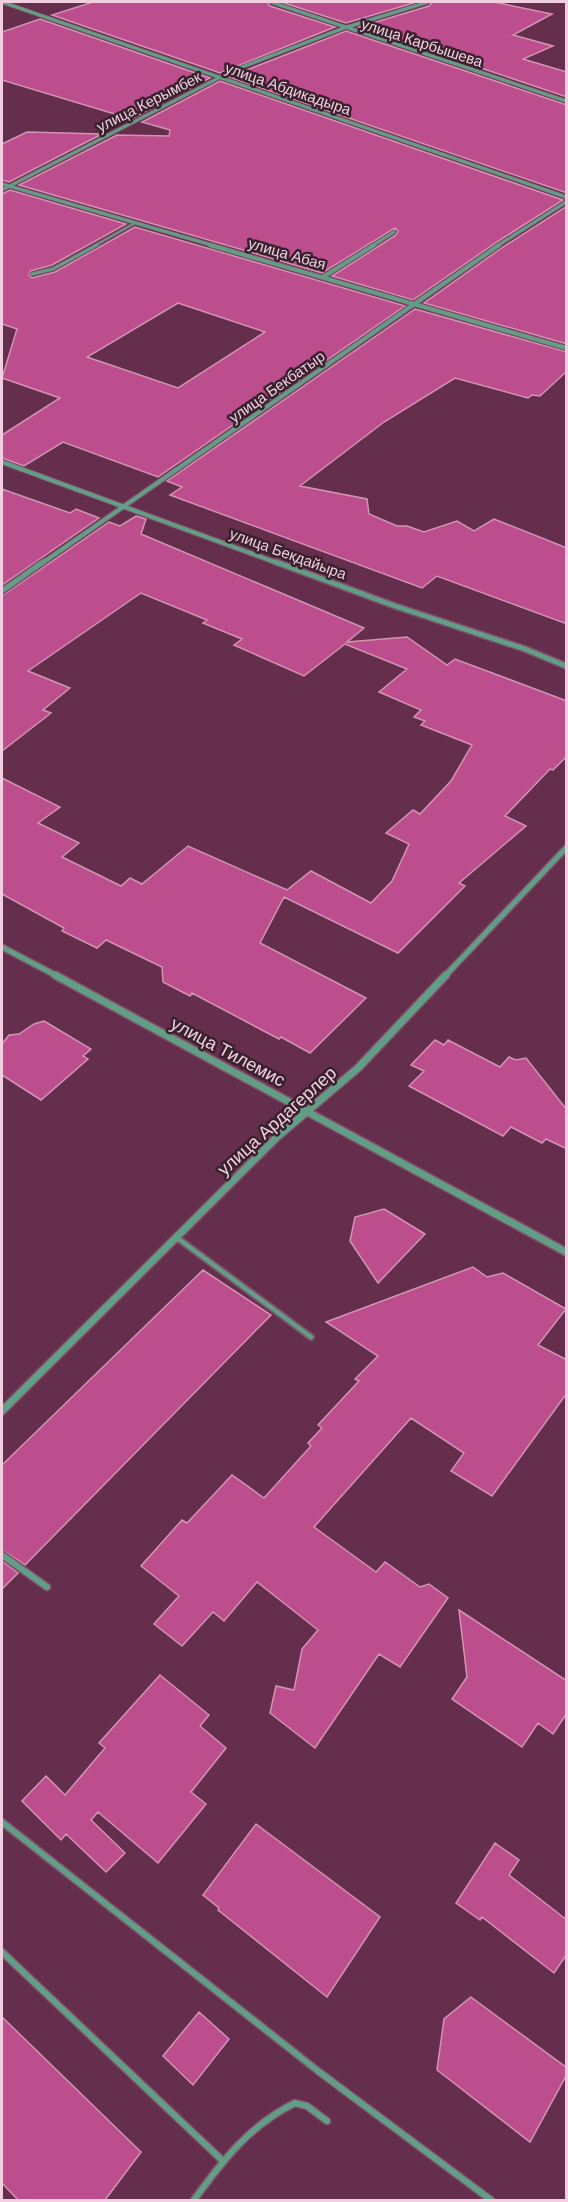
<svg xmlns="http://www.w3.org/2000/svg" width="568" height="2202" viewBox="0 0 568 2202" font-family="'DM Sans',sans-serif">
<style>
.building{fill:#bc4e8d;stroke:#d393b3;stroke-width:1.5;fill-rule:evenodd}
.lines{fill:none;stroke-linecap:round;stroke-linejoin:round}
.service-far3-casing{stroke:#814e6a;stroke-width:4}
.service-far2-casing{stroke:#814e6a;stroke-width:5}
.service-far1-casing{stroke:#814e6a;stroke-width:8}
.service-casing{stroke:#814e6a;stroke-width:9}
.minor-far3-casing{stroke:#814e6a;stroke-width:4.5}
.minor-far2-casing{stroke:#814e6a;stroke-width:6}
.minor-far1-casing{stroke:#814e6a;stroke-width:8}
.minor-casing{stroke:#814e6a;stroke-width:10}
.service-far3{stroke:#629d86;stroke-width:2}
.service-far2{stroke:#629d86;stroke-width:3}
.service-far1{stroke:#629d86;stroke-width:4.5}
.service{stroke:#629d86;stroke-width:6}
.minor-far3{stroke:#629d86;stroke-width:3}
.minor-far2{stroke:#629d86;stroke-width:4}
.minor-far1{stroke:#629d86;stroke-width:5}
.minor{stroke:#629d86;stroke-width:7}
.labels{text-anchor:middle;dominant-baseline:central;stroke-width:5;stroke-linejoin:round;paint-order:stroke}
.far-street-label{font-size:15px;fill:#f1cfe0;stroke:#3a212e}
.street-label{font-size:18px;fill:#f1cfe0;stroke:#3a212e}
</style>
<rect width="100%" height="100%" fill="#652e4d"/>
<!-- building -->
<path class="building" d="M93 2H267L270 6 335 27 220 73 52 15Z
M281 2H417L346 23Z
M432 2H494L552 14 513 35 553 46 523 59 567 72V97L359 27 429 6Z
M40 19 210 78 131 119 2 80V32Z
M346 31 567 105V193L229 77Z
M220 81 563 200 497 242 413 300 332 276 396 235 398 231 395 228 322 273 19 185 117 135 169 136 170 130 142 122Z
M27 132 102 134 9 182 2 180V144Z
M10 190 126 224 52 265 30 271 29 275 32 278 55 272 135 227 405 306 158 477 63 442 24 466 2 458V435L60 398 2 378 17 329 2 324V194ZM178 303 265 332 178 388 87 357Z
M567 206V344L424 303 503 247Z
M415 309 567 352V371L540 396 532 395 528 398 455 378 384 422 300 486 367 499 369 514 397 526H407L424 532 457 521 474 531 494 519 567 548V624L437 576 422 588 170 495 182 487 167 481Z
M2 489 70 513 76 509 99 518 2 585Z
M136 516 146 519 141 534 364 628 347 642 407 637 447 665 455 659 567 701V756L553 770 550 769 505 816 526 826 459 883 465 886 398 953 284 897 260 943 366 998 310 1053 281 1037 279 1039 192 993 190 996 163 982 162 967 106 940 97 948 62 931 64 928 2 894V778L60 807 38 823 79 843 62 857 121 886 130 878 142 884 188 846 287 890 311 871 371 903 392 881 409 844 386 833 413 810 420 814 451 781 472 745 421 725 425 721 414 717 421 710 379 692 407 669 345 644 304 676 234 645 242 639 203 623 207 620 141 593 28 671 70 688 43 710 51 713 2 751V596L109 522 120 526Z
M44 1021 91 1049 83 1056 88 1059 41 1100 2 1075V1044L9 1035 19 1034 34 1024Z
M435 1040 444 1045 448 1040 500 1067 509 1057 516 1060 526 1058 567 1110V1149L546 1139 542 1143 511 1127 503 1136 409 1086 424 1071 411 1065Z
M384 1209 425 1234 378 1283 350 1241 355 1217Z
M473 1267 487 1277 503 1273 566 1309 538 1345 567 1360V1393L492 1496 451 1471 464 1453 411 1418 314 1527 376 1572 385 1562 420 1587 429 1584 448 1598 400 1667 379 1654 315 1748 270 1713 276 1686 294 1690 302 1649 318 1630 257 1582 224 1621 213 1612 182 1646 154 1624 179 1596 141 1566 182 1520 187 1523 232 1475 264 1498 311 1446 308 1443 322 1428 318 1425 359 1381 355 1379 378 1356 326 1322Z
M203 1270 271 1315 25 1565 2 1550V1465Z
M2 1561 18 1573 2 1589Z
M459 1610 567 1681V1713L553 1734 538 1723 522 1747 452 1699 467 1677Z
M160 1675 209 1715 200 1726 226 1748 191 1792 206 1804 158 1863 98 1812 91 1820 125 1853 106 1872 66 1834 61 1840 22 1801 46 1776 65 1795 105 1748 99 1743Z
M256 1824 380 1917 327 1997 218 1910 219 1908 203 1895Z
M495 1843 519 1860 509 1875 567 1920V1954L554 1973 482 1917 480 1920 456 1903Z
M471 1997 567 2068V2074L530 2142 437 2070 444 2019Z
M199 2012 229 2039 193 2085 163 2056Z
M2 2017 141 2152 105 2200H18L2 2183Z"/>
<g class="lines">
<defs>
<path id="service-far3" d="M94 246 135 223"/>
<path id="service-far2" d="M32 274 53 269 97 245"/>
<path id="service-far1" d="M176 1237 311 1337"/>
<path id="service" d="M2 1555 47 1587
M2 1822 318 2071 491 2200
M2 1952 223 2161
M194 2200C223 2160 250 2125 295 2103L307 2106 327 2121"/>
<path id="minor-far3" d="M2 2 566 197
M271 2 566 101
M2 184 215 246
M2 190 234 70 344 28 428 2
M372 246 394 232
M497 246 566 202"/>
<path id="minor-far2" d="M210 245 566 348
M323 277 374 245
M2 462 280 564
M41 564 499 245"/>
<path id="minor-far1" d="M276 562 395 606 525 649 566 666
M2 591 43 562
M2 947 57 976
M445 976 566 848"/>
<path id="minor" d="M55 975 566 1252
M2 1411 277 1137 358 1068 446 975"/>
</defs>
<!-- service-far3 casing -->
<use href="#service-far3" class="service-far3-casing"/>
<!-- service-far2 casing -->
<use href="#service-far2" class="service-far2-casing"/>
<!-- service-far1 casing -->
<use href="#service-far1" class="service-far1-casing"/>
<!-- service casing -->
<use href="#service" class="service-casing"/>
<!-- minor-far3 casing -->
<use href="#minor-far3" class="minor-far3-casing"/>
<!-- minor-far2 casing -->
<use href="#minor-far2" class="minor-far2-casing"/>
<!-- minor-far1 casing -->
<use href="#minor-far1" class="minor-far1-casing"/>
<!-- minor casing -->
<use href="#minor" class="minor-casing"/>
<!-- service-far3 -->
<use href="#service-far3" class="service-far3"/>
<!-- service-far2 -->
<use href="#service-far2" class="service-far2"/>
<!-- service-far1 -->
<use href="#service-far1" class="service-far1"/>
<!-- service -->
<use href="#service" class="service"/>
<!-- minor-far3 -->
<use href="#minor-far3" class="minor-far3"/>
<!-- minor-far2 -->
<use href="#minor-far2" class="minor-far2"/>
<!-- minor-far1 -->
<use href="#minor-far1" class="minor-far1"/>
<!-- minor -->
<use href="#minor" class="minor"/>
</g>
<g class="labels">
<!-- far-street labels -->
<g class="far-street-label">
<text transform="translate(422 43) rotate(18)">улица Карбышева</text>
<text transform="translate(288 89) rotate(19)">улица Абдикадыра</text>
<text transform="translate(149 102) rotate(-27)">улица Керымбек</text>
<text transform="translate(287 254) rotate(16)">улица Абая</text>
<text transform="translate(277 387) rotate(-35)">улица Бекбатыр</text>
<text transform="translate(288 554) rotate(20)">улица Бекдайыра</text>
</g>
<!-- street labels -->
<g class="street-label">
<text transform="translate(228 1052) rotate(28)">улица Тилемис</text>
<text transform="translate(277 1121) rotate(-42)">улица Ардагерлер</text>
</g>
</g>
<!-- border -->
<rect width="568" height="2202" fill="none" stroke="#f1cfe0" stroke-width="6"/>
</svg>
